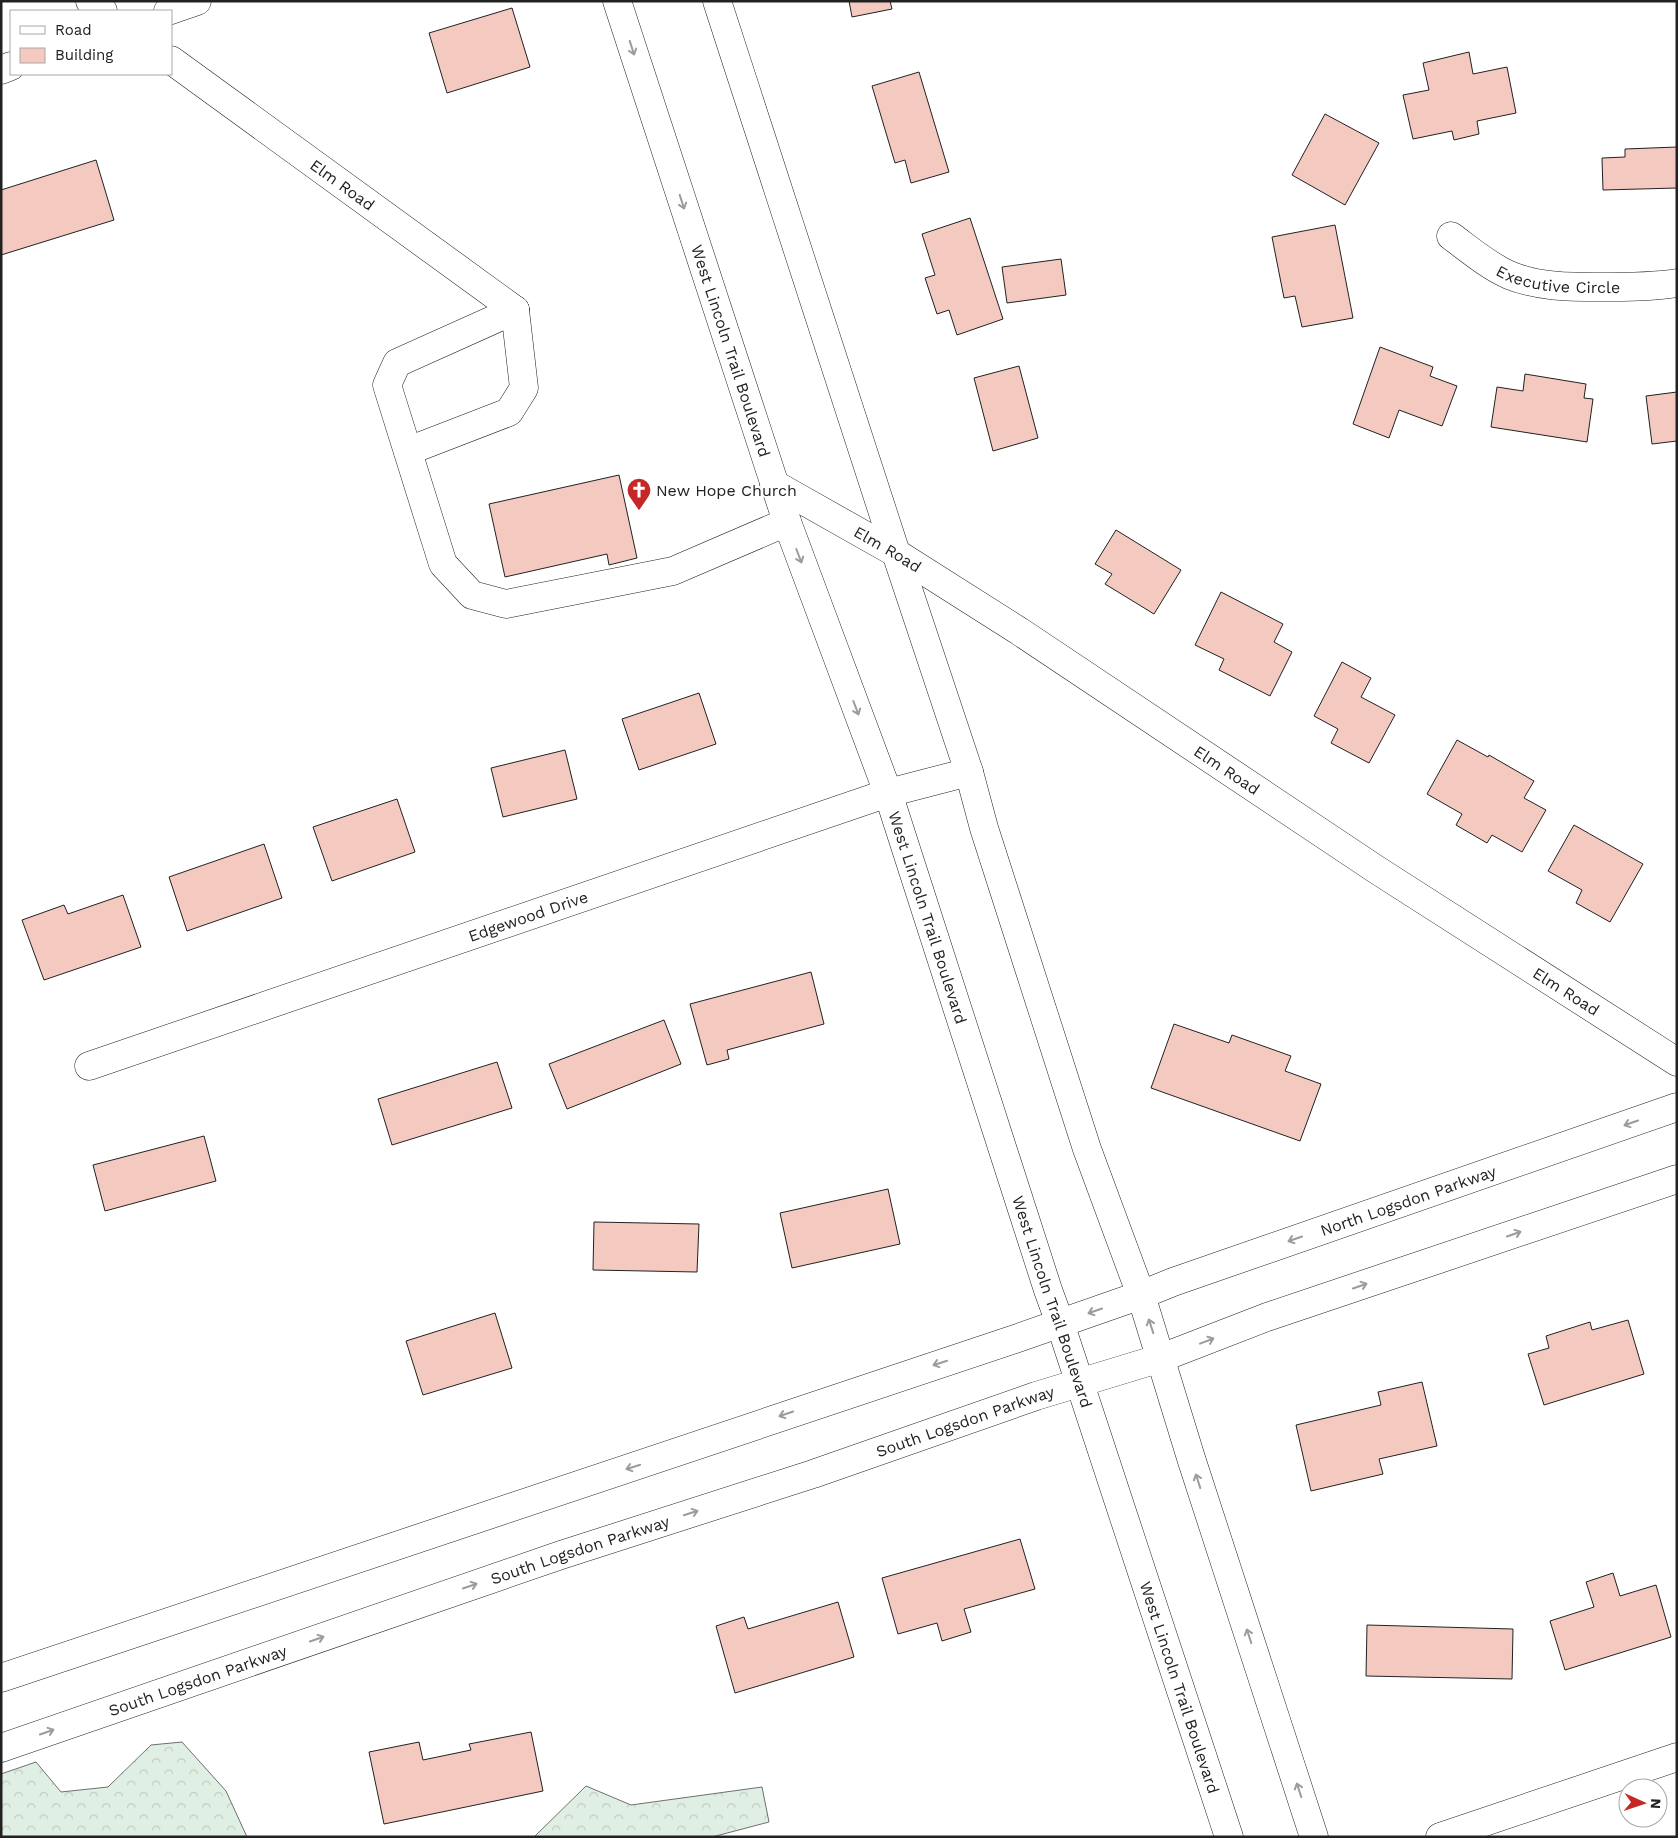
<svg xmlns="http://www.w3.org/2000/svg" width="1678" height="1838" viewBox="0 0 1678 1838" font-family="'Work Sans',sans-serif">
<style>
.forest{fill:url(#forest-crowns);stroke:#6f6f6f}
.building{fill:#f3c9c0;stroke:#222}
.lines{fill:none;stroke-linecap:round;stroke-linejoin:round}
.minor-casing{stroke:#222;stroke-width:29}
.major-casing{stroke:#222;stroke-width:29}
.minor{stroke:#fff;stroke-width:28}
.major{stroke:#fff;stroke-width:28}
.oneway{stroke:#9c9c9c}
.labels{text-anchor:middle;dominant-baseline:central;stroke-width:4;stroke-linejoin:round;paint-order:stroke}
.street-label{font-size:16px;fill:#222;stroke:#fff}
.poi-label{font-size:16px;fill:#222;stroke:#fff;text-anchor:start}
</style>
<defs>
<pattern id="forest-crowns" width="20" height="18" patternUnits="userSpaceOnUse" patternTransform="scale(1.25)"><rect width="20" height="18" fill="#e0efe3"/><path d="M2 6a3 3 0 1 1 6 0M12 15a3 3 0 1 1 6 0" fill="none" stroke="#c0cdc2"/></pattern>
</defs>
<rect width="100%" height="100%" fill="#fff"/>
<!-- forest -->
<path class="forest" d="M182 1742 226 1791 247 1837H1V1774L36 1762 61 1792 108 1787 151 1745Z
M586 1786 631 1805 762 1787 769 1822 712 1837H534Z"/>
<!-- building -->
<path class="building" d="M849 1H890L892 9 852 17Z
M512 8 530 67 447 93 429 33Z
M1469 52 1473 74 1507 67 1516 113 1477 121 1479 134 1454 140 1452 131 1413 139 1403 95 1429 90 1423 63Z
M919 72 949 172 911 183 905 160 895 163 872 86Z
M1325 114 1379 143 1345 205 1292 175Z
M1677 147V188L1603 190 1602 158 1625 157V149Z
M96 160 114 220 1 255V190Z
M970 218 1003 319 957 335 949 310 937 314 925 278 935 275 922 234Z
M1335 225 1353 318 1302 327 1295 296 1284 298 1272 237Z
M1061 259 1066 295 1007 303 1002 267Z
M1380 347 1433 367 1430 376 1457 386 1442 426 1399 410 1389 438 1353 424Z
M1019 366 1038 438 993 451 974 378Z
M1525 374 1586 384 1584 398 1593 399 1587 442 1491 427 1497 387 1523 391Z
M1677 392V441L1652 444 1646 396Z
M619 475 637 558 609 565 607 554 505 577 489 504Z
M1116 530 1181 570 1154 614 1105 584 1112 574 1095 564Z
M1221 592 1283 624 1274 642 1292 652 1270 696 1219 670 1224 659 1195 645Z
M1342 662 1371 678 1361 697 1395 715 1369 763 1331 743 1338 729 1314 716Z
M699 693 716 744 639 770 622 719Z
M1457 740 1488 757 1489 755 1534 781 1524 798 1546 810 1522 852 1492 835 1487 843 1456 825 1462 814 1427 794Z
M565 750 577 799 503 817 491 768Z
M397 799 415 852 332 881 313 827Z
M1574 825 1643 864 1610 922 1576 903 1582 890 1548 871Z
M264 844 282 898 187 931 169 877Z
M123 895 141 947 44 980 22 920 64 905 68 914Z
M811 972 824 1024 727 1050 729 1059 707 1065 690 1004Z
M664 1020 681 1064 567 1109 549 1064Z
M1174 1024 1229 1043 1232 1035 1291 1056 1285 1071 1321 1084 1300 1141 1151 1088Z
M497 1062 512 1108 392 1145 378 1099Z
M204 1136 216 1181 105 1211 93 1165Z
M888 1189 900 1244 792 1268 780 1213Z
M594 1222 699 1224 697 1272 593 1270Z
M495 1313 512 1368 423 1395 406 1341Z
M1628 1320 1644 1374 1544 1405 1528 1354 1549 1348 1546 1336 1590 1322 1592 1330Z
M1422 1382 1437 1446 1379 1459 1383 1474 1311 1491 1296 1425 1381 1405 1378 1392Z
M1020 1539 1035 1589 964 1609 971 1632 942 1641 937 1623 898 1634 882 1578Z
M1613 1573 1620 1596 1656 1585 1671 1637 1565 1670 1550 1621 1594 1607 1586 1582Z
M838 1602 854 1657 735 1693 716 1626 744 1617 748 1629Z
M1367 1625 1513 1629 1512 1679 1366 1676Z
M531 1732 543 1791 384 1824 369 1752 419 1742 423 1760 471 1750 469 1744Z"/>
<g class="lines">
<defs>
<g id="minor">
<path d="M90 1 103 11"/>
<path d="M168 11 197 1"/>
<path id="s1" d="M171 60 515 310"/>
<path d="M1 70 11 66"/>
<path id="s2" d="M1451 236C1470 250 1487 265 1509 275 1538 287 1569 287 1600 287 1626 287 1651 287 1677 283"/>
<path d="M515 310 397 363 387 385 443 564 472 595 506 604 673 571 787 522"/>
<path d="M408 451 509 412 524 388 515 310"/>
<path id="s3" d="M89 1066 888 793 969 772"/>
<path d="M1440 1837 1677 1757"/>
</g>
<g id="major">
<path id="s4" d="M617 1 787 522 888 793 1048 1290 1060 1323 1229 1837"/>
<path d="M717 1 896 553 969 772 984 828 1087 1149 1141 1295 1191 1458 1314 1837"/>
<path id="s5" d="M774 484 896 553 1019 631 1377 870 1677 1062"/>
<path id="s6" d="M1 1678 1018 1338 1141 1295 1173 1282 1677 1107"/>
<path id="s7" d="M1 1748 561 1555 813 1474 1036 1396 1161 1358 1267 1317 1677 1179"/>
</g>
</defs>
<!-- minor casing -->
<use href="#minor" class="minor-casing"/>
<!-- major casing -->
<use href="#major" class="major-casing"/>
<!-- minor -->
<use href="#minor" class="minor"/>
<!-- major -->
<use href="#major" class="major"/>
</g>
<!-- one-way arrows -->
<defs><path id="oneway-shaft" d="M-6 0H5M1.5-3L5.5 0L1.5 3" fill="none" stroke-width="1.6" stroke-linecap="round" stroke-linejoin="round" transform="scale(1.25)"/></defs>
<g class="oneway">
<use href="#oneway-shaft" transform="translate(632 48) rotate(72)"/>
<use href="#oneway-shaft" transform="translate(682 202) rotate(72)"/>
<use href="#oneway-shaft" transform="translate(799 556) rotate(69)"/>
<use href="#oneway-shaft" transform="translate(856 708) rotate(69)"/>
<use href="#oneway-shaft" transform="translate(1631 1123) rotate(161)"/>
<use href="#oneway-shaft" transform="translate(1514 1234) rotate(-19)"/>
<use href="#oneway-shaft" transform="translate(1295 1239) rotate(161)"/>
<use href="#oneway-shaft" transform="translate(1360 1286) rotate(-19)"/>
<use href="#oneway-shaft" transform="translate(1095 1311) rotate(161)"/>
<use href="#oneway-shaft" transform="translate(1151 1326) rotate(-108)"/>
<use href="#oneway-shaft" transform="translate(1207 1341) rotate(-21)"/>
<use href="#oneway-shaft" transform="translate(940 1363) rotate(162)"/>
<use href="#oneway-shaft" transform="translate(786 1414) rotate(161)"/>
<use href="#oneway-shaft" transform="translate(633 1467) rotate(162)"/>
<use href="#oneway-shaft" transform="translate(1198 1481) rotate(-108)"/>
<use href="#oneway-shaft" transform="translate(691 1513) rotate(-18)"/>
<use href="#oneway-shaft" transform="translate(470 1586) rotate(-19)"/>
<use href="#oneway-shaft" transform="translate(1249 1636) rotate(-108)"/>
<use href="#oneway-shaft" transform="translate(317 1639) rotate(-19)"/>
<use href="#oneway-shaft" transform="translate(47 1732) rotate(-19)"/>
<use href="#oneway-shaft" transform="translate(1299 1790) rotate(-108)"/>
</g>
<!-- icons -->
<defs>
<symbol id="church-pin" viewBox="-11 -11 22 30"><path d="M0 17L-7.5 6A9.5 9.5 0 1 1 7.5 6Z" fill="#c62828" stroke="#fff"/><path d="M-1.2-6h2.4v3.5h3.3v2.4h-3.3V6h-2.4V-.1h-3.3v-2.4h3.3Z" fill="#fff"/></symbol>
</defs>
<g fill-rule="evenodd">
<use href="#church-pin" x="625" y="476" width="28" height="38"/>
</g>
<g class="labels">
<!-- street labels -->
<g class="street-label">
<text stroke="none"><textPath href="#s1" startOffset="212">Elm Road</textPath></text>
<text stroke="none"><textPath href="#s2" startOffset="120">Executive Circle</textPath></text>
<text stroke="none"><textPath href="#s4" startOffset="368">West Lincoln Trail Boulevard</textPath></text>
<text stroke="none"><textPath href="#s5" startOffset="131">Elm Road</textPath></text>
<text stroke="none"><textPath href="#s5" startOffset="536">Elm Road</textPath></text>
<text stroke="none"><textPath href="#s3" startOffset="464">Edgewood Drive</textPath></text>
<text stroke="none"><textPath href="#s4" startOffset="968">West Lincoln Trail Boulevard</textPath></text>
<text stroke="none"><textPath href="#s5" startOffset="941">Elm Road</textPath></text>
<text stroke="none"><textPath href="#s6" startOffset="1486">North Logsdon Parkway</textPath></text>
<text stroke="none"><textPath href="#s4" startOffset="1372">West Lincoln Trail Boulevard</textPath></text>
<text stroke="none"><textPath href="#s7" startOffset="1018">South Logsdon Parkway</textPath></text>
<text stroke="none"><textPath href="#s7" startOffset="612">South Logsdon Parkway</textPath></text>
<text stroke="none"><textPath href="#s7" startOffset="208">South Logsdon Parkway</textPath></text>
<text stroke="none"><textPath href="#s4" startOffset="1778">West Lincoln Trail Boulevard</textPath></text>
</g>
<!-- poi labels -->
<g class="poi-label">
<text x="656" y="490">New Hope Church</text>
</g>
</g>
<!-- border -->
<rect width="1678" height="1838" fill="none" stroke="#222222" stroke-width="5"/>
<!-- legend -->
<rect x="10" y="10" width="162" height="65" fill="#ffffff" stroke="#a7a7a7"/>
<rect x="20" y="26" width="25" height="8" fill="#ffffff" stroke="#a7a7a7"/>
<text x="55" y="35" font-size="15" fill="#222222">Road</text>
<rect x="20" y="48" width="25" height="15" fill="#f3c9c0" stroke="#a7a7a7"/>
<text x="55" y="60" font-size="15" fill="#222222">Building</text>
<!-- north arrow -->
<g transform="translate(1643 1803) rotate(93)"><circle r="24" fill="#ffffff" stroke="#a7a7a7"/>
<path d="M0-4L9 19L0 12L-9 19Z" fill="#c62828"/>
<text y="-8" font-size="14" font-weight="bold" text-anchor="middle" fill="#222222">N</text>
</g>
</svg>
